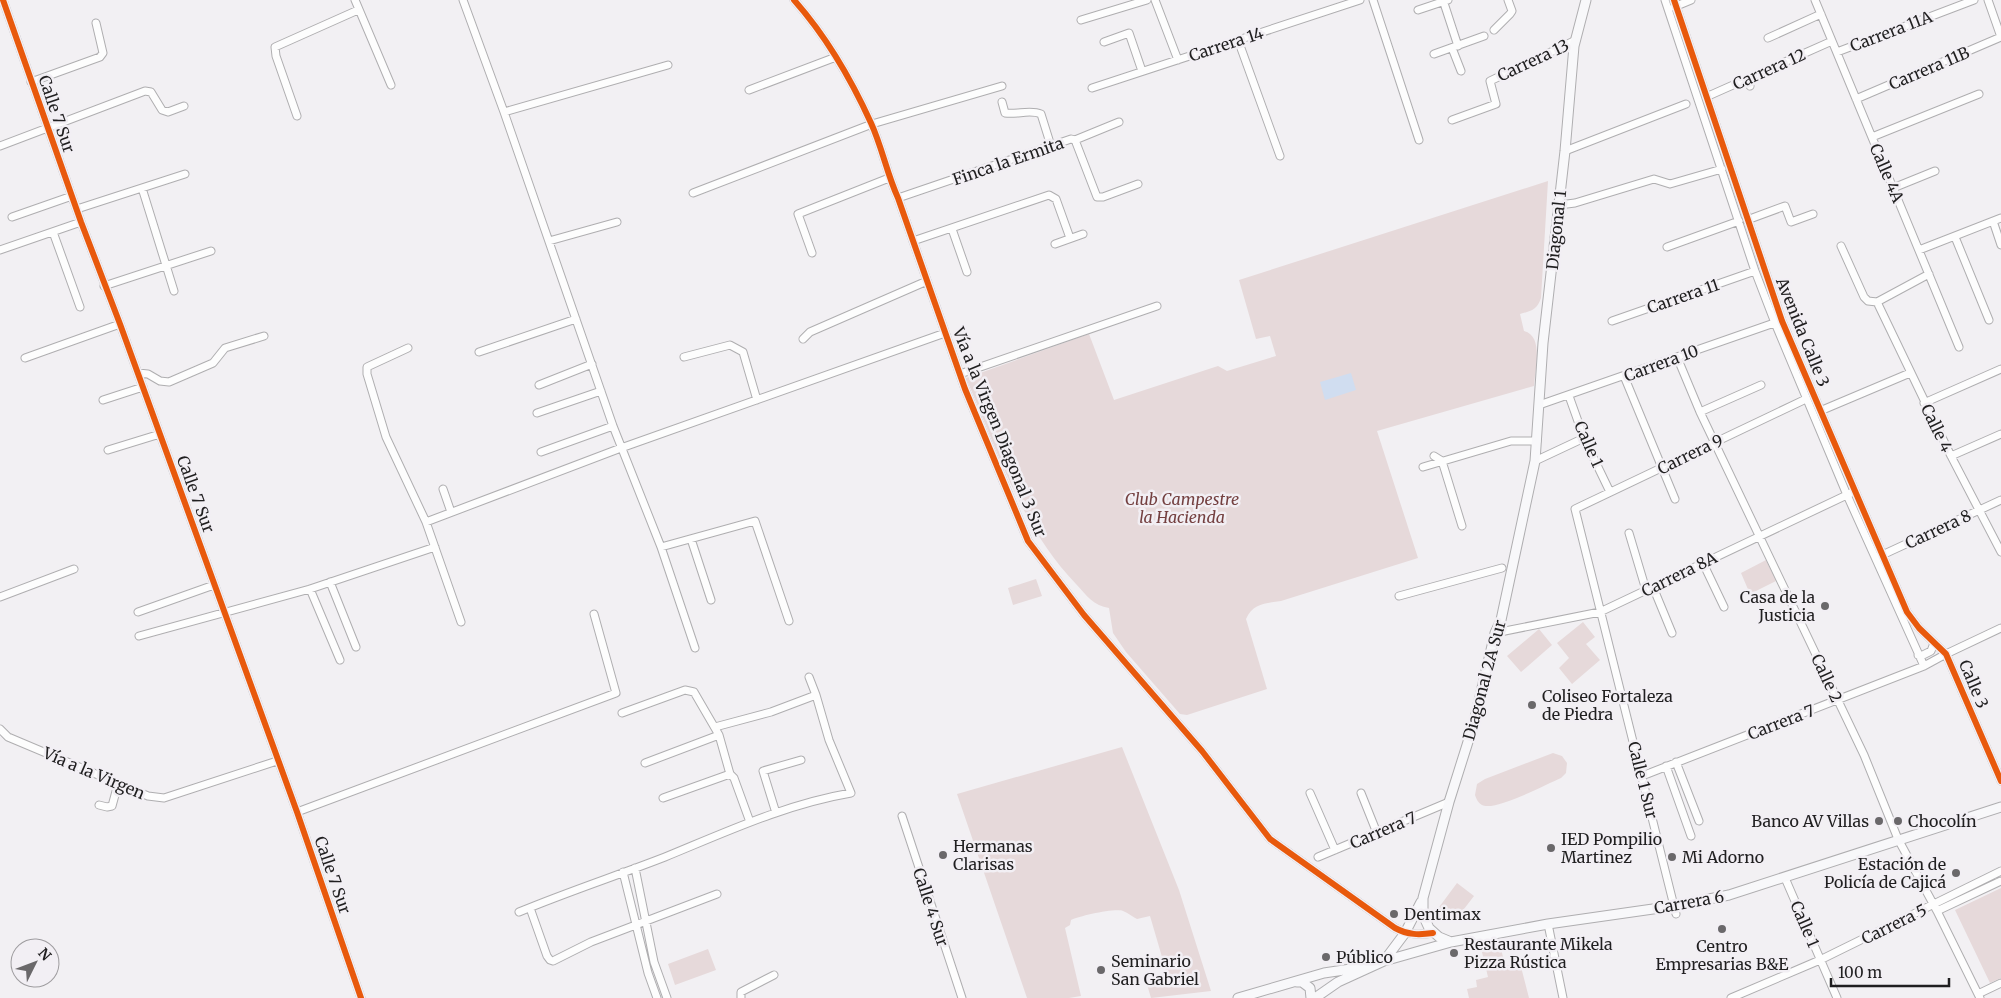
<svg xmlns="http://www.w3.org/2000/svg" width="2001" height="998" viewBox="0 0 2001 998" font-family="Merriweather,serif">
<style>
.green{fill:#e6d9da}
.water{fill:#d0ddf0}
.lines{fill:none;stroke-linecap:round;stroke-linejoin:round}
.minor-casing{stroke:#afaeb0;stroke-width:9}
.secondary-casing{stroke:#afaeb0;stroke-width:11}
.minor{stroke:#fdfdfd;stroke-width:7}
.secondary{stroke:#f8f8fa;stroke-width:9}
.cycleway-casing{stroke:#f2eff4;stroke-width:9}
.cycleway{stroke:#e8590c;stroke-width:6}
.poi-dot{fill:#6a686a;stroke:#f2eff4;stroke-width:2}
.labels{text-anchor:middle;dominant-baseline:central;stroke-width:5;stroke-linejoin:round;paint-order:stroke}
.street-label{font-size:16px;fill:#201f20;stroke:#f2eff4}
.park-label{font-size:16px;font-style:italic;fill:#744040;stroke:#f2eff4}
.poi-label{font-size:16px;fill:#201f20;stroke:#f2eff4;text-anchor:start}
</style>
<rect width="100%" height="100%" fill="#f2f0f3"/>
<!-- green -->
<path class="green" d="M1548 181 1541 298C1537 310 1531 311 1520 314L1524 331C1544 336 1535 369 1534 386L1377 431 1418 558 1281 601C1266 603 1253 603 1246 619L1267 689 1187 715 1180 714 1126 652 1113 633 1109 608C1094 606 1086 595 1076 584 1021 527 997 449 966 378L1089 334 1114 400 1218 366 1227 371 1276 356 1270 336 1256 339 1239 280Z
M1766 560 1776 581 1750 594 1741 573Z
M1036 579 1042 596 1013 605 1008 588Z
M1583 622 1595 637 1586 644 1600 660 1572 684 1559 668 1569 658 1557 643Z
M1539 629 1552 645 1521 672 1507 656Z
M1122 747 1179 890 1211 991 1151 998 1146 981 1167 974 1150 916 1137 919C1133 917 1128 913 1123 911 1114 908 1080 916 1071 920L1070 925 1065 928 1081 996 1069 998H1027L957 794Z
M1553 753 1562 756 1567 763 1566 773 1561 778C1547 784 1494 812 1482 805 1478 803 1476 798 1475 795L1477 784 1485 779Z
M1457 883 1474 896 1454 922 1437 910Z
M2001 888V978L1990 983 1955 910Z
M1500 944 1505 966 1520 963 1529 998H1469L1467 989 1477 987 1476 980 1488 977 1481 948Z
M708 949 716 970 675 985 668 964Z"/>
<!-- water -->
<path class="water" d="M1351 373 1356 390 1325 400 1320 382Z"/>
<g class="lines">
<defs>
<path id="minor" d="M3 0 81 222 120 324 297 812 361 998
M355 0 391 85
M463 0 504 112 613 426 661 547 695 648
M794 0C826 36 851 79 871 123 882 147 887 174 898 198L965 389 1028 541 1084 615 1202 751 1270 839 1395 928C1408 935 1419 935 1433 933
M1155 0 1178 60
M1373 0 1419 140
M1443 0 1458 46
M1665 0 1755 271 1775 323 1847 495 1924 666
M1674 0 1782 321 1907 612 1919 628 1946 654 2001 781
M1815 0 1959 347
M1988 0 2001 37
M1674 7 1691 0
M1418 10 1448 0
M1081 20 1147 0
M1494 30 1510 14 1512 11 1508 0
M1768 38 1821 14
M1238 40 1280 156
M1104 42 1129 33 1142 71
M1452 48 1461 71
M1837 52 1974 0
M1434 54 1484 36
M1747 79 1750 86
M31 82 100 57 103 53 96 23
M1092 88 1360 0
M749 90 836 57
M1706 97 1832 41
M1856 99 2001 37
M1002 102 1005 113C1017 115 1030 109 1041 114L1051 146
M504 112 668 65
M297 116 276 56 275 47 358 10
M1452 120 1496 104 1490 81 1576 40
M1872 137 1979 94
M1075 140 1097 197H1103L1138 184
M0 146 145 91 151 92 162 110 168 112 184 106
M1565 151 1686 104
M142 188 174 291
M1893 188 1935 171
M693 193 872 124 1002 86
M898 198 1071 139 1075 140 1119 122
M1559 205 1575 203 1654 179 1670 184 1722 169
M77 209 185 174
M12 217 72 196
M1747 220 1785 206 1791 222 1813 214
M1993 221 2001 245
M952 229 967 272
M53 232 80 307
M1955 237 1989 320
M549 241 617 222
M913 241 1049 195 1056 199 1070 238
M1055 244 1083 234
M1841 246 1864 297 1868 301 1877 302
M1667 247 1739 221
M0 250 81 222
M1919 250 2001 218
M812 253 798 214 889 178
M104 286 211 251
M1877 302 1951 456 2001 552
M1877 302 1929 274
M1612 321 1755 271
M803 339 810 332 927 281
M408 348 367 367V374L386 437 426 522 461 622
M479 352 576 319
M684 357 730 345 743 352 757 400
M1677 357 1700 412 1864 755 1898 839 1937 911 1980 998
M25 358 120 324
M138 373 148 374 160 381 169 382 213 363 225 348 264 336
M960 374 1157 306
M1624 376 1675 499
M539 385 592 364
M1569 396 1584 438 1610 492
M103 400 143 387
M1924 403 2001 369
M1539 405 1777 322
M1820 411 1910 373
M1700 412 1761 385
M537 413 601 391
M108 450 160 434
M541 452 613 426
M1434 456 1442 461 1462 526
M1951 456 2001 434
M1535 461 1584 438
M1423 467 1511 441H1537
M443 489 451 512
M426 522 621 448 945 333
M1629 533 1646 590
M691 539 711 600
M661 547 755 521 789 621
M1880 556 2001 500
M1703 563 1724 607
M330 582 356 647
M1653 587 1672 633
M310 589 340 660
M1399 596 1502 568
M0 597 74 569
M138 612 214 585
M1495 633 1600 612 1851 493
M139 636 310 589 435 547
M1918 655H1923L1931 651 1934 643
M622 713 685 690 694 692 719 735 730 774 734 778 750 822
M715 727 771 712 816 695 809 677
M0 729 8 737 148 796 164 798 277 761
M1676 762 1699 821
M645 763 719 735
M1666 766 1691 836
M1642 776 1924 666 1946 654 2001 628
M1310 793 1335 850
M1361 793 1377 833
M663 798 730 774
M99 805 107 807 112 806 118 784
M297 812 616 693 594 614
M776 813 763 771 801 760
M902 816 962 998
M1318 857 1449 802
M635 868 654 962 667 998
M623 872 648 973 657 998
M1785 878 1837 998
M530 908 547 956 550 960 553 961 591 942 717 894
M1937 911 2001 881
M519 912C567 892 616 876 665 857 726 832 786 804 851 793L829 740 816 695
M1676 914 1575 509 1806 399
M1548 924 1563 998
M1978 994 2001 983
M741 998V992L774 975
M1731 998 1820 960 2001 871"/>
<path id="secondary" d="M1451 942 1439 937 1429 928 1423 915V898L1449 802 1473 726 1495 633 1501 620 1535 461 1543 343 1565 151 1574 46 1586 0
M1384 961 1405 933 1421 902
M1297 982H1302L1310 988 1311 998
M1238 998 1324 973 1364 967
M1315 998 1338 982 1384 961 1451 942 1548 924 1674 906 1729 895 2001 807"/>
</defs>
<!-- minor casing -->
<use href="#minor" class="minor-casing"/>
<!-- secondary casing -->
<use href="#secondary" class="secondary-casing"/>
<!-- minor -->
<use href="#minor" class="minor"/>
<!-- secondary -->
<use href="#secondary" class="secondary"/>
<defs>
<path id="cycleway" d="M3 0 81 222 120 324 297 812 361 998
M794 0C826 36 851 79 871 123 882 147 887 174 898 198L965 389 1028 541 1084 615 1202 751 1270 839 1395 928C1408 935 1419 935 1433 933
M1674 0 1782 321 1907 612 1919 628 1946 654 2001 781"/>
</defs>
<!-- cycleway casing -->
<use href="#cycleway" class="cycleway-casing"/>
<!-- cycleway -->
<use href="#cycleway" class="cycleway"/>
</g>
<!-- markers -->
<g class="poi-dot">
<circle cx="1825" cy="606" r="5"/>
<circle cx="1532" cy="705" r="5"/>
<circle cx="1879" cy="821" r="5"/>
<circle cx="1898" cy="821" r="5"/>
<circle cx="1551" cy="848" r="5"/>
<circle cx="943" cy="855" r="5"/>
<circle cx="1672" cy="857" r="5"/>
<circle cx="1956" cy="873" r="5"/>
<circle cx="1394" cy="914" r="5"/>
<circle cx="1722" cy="929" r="5"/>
<circle cx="1454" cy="953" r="5"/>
<circle cx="1326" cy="957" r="5"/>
<circle cx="1101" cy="970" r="5"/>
</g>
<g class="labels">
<!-- street labels -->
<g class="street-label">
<text transform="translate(1891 31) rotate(-21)">Carrera 11A</text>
<text transform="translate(1226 44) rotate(-18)">Carrera 14</text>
<text transform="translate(1533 60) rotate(-25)">Carrera 13</text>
<text transform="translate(1929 68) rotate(-23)">Carrera 11B</text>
<text transform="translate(1769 69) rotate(-24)">Carrera 12</text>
<text transform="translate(57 114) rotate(71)">Calle 7 Sur</text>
<text transform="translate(1008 161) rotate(-19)">Finca la Ermita</text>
<text transform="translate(1887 173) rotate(67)">Calle 4A</text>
<text transform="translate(1556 230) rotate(-84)">Diagonal 1</text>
<text transform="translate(1683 296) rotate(-19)">Carrera 11</text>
<text transform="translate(1803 332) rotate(68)">Avenida Calle 3</text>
<text transform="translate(1661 363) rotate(-20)">Carrera 10</text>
<text transform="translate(1937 428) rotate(64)">Calle 4</text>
<text transform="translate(1000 432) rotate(68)">Vía a la Virgen Diagonal 3 Sur</text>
<text transform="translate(1589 444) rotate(66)">Calle 1</text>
<text transform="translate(1690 454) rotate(-26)">Carrera 9</text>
<text transform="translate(196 494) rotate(70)">Calle 7 Sur</text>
<text transform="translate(1938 529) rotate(-25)">Carrera 8</text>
<text transform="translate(1679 574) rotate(-26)">Carrera 8A</text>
<text transform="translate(1827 678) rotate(65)">Calle 2</text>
<text transform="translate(1484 680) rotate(-75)">Diagonal 2A Sur</text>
<text transform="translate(1974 684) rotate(67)">Calle 3</text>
<text transform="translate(1781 722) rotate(-21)">Carrera 7</text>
<text transform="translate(94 773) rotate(23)">Vía a la Virgen</text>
<text transform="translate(1643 780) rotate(76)">Calle 1 Sur</text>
<text transform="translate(1383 830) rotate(-23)">Carrera 7</text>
<text transform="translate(333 875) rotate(71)">Calle 7 Sur</text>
<text transform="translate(1689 902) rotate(-10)">Carrera 6</text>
<text transform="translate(931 907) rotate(72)">Calle 4 Sur</text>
<text transform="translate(1805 924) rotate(67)">Calle 1</text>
<text transform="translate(1894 924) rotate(-26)">Carrera 5</text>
</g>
<!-- park labels -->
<g class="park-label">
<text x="1182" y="499">Club Campestre<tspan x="1182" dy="18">la Hacienda</tspan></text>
</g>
<!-- poi labels -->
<g class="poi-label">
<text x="1815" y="597" text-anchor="end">Casa de la<tspan x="1815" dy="18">Justicia</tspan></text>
<text x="1542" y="696">Coliseo Fortaleza<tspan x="1542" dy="18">de Piedra</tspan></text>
<text x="1869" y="821" text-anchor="end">Banco AV Villas</text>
<text x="1908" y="821">Chocolín</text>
<text x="1561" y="839">IED Pompilio<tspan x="1561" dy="18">Martinez</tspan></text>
<text x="953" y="846">Hermanas<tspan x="953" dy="18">Clarisas</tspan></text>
<text x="1682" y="857">Mi Adorno</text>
<text x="1946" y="864" text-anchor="end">Estación de<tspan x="1946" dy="18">Policía de Cajicá</tspan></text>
<text x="1404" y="914">Dentimax</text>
<text x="1464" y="944">Restaurante Mikela<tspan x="1464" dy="18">Pizza Rústica</tspan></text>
<text x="1722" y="946" text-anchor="middle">Centro<tspan x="1722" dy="18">Empresarias B&amp;E</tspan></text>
<text x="1336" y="957">Público</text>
<text x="1111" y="961">Seminario<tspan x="1111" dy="18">San Gabriel</tspan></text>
</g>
</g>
<!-- north arrow -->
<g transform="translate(35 963) rotate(48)"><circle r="24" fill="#f2eff4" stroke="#9e9c9f"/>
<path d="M0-4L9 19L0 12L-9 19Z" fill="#6a686a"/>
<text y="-8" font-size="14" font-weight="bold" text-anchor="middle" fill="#201f20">N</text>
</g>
<!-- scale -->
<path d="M1831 978v8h118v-8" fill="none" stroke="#201f20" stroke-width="2.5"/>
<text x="1838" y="978" font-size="15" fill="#201f20" stroke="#f2eff4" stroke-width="4" paint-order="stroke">100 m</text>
</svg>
